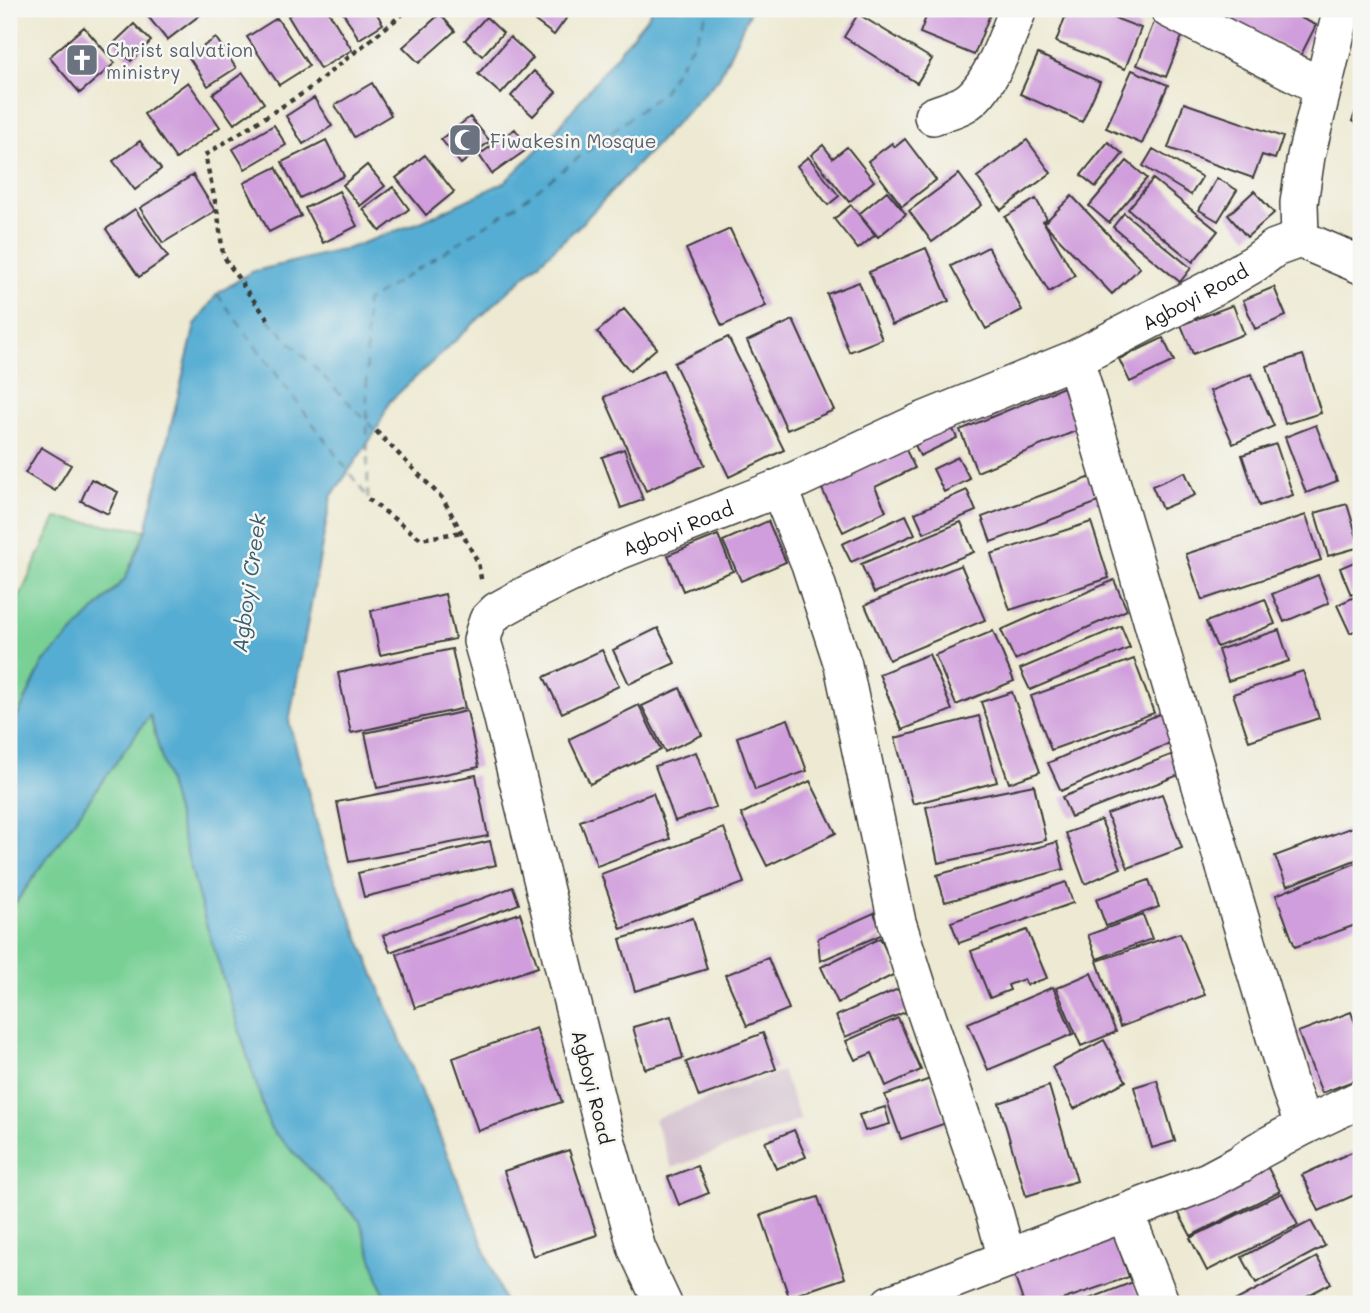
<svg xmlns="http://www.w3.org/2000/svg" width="1370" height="1313" viewBox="0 0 1370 1313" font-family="Mali,sans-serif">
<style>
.industrial{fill:#d1bdcc}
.green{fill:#78d095;stroke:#4a7658;stroke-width:2}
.water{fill:#57add3;stroke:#3a6478;stroke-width:2}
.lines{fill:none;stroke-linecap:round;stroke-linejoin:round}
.ferry{stroke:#375d6e;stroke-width:2;stroke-dasharray:9 7;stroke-linecap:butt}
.building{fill:#d09edc}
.minor-casing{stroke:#3b3b37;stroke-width:40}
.path{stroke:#3b3b37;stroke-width:4.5;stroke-dasharray:5 5;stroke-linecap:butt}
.minor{stroke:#fff;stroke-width:37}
.labels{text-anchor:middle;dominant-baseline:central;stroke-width:5;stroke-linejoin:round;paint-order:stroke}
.worship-label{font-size:19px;fill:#5b616d;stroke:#f6f6f2;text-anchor:start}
.street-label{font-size:19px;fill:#1c1c1c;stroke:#f6f6f2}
.water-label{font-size:21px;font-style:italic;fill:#375d6e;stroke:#f6f6f2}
</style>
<rect width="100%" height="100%" fill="#f6f6f2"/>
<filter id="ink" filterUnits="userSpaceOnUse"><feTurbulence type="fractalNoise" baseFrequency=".0143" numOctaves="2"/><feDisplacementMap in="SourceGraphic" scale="14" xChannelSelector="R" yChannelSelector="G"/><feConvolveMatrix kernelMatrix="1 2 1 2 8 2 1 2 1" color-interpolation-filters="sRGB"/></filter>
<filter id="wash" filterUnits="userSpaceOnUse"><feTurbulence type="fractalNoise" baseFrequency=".00686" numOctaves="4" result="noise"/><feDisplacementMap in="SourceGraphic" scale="28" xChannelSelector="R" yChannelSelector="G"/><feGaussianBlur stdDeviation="1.57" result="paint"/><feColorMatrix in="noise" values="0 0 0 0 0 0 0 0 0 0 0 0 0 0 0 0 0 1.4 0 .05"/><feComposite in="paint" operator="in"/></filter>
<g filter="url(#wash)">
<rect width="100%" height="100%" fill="#ede9d2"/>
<!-- industrial -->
<path class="industrial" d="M782 1071 801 1120 672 1168 654 1119Z"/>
<!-- green -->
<path class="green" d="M56 518 146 530 125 579 43 663 9 734V620Z
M150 714 204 917 270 1128 360 1221 387 1304H9V912Z"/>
<!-- water -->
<path class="water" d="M652 9H751L719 78 581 224 390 401 376 431 331 497 289 722 326 857 470 1210 505 1304H387L360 1221 270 1128 204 917 150 715 9 912V734L43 663 125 579 146 530 195 325 217 294 251 272 349 248 423 221 505 182 552 135 649 15Z"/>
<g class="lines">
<!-- ferry -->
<path class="ferry" d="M217 294 368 498
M268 319 376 431
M368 499 366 302 516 206 662 93 697 37 709 9"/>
</g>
<g id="blocks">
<!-- building -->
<path class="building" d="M142 9H195L200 15 167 40Z
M300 9H327L352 50 320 69 288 16Z
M341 9H374L383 24 359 39Z
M519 9H573L554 35Z
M929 9H992L974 55 920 33Z
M1068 9H1091L1141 28 1125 69 1056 42Z
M1226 9H1282L1316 25 1301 55 1222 17Z
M440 14 455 31 419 63 403 47Z
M858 14 932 59 917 83 844 37Z
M486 17 503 33 482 56 465 40Z
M1156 17 1185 29 1166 77 1137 65Z
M277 18 309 66 279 85 247 37Z
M134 24 151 41 131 61 114 43Z
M84 27 115 63 80 93 49 57Z
M510 37 533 58 501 94 478 74Z
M216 38 236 68 208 86 188 56Z
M1038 54 1100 82 1082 122 1020 94Z
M1132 70 1168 85 1142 144 1106 128Z
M534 71 556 92 533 116 511 96Z
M243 73 264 103 234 124 213 94Z
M188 82 220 127 176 159 144 114Z
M372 83 391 115 354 137 335 105Z
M314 98 332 126 303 144 286 116Z
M1361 98V125L1352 121Z
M1184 103 1283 137 1275 159 1262 155 1253 178 1168 148Z
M470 117 490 141 461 164 441 139Z
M274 125 286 145 245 169 233 149Z
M515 129 529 148 492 174 479 155Z
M905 139 936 180 902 206 868 161 892 143 895 147Z
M326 140 344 176 300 198 282 162Z
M1027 140 1051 173 1001 210 977 177Z
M140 141 161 169 135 190 113 161Z
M1108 142 1123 154 1096 187 1081 175Z
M823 145 833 158 847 147 874 181 849 202 811 155Z
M1153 149 1202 177 1191 195 1143 166Z
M425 155 454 192 426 215 396 178Z
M808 157 839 196 828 205 797 166Z
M1127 161 1147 178 1109 223 1089 206Z
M367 165 385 186 360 206 343 185Z
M276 167 301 216 269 232 244 183Z
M959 174 982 205 932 242 909 211Z
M193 175 215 211 163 243 140 208Z
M1217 178 1237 190 1218 221 1199 210Z
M1153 179 1218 231 1193 262 1128 209Z
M393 187 409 209 380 231 363 209Z
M339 191 357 226 323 243 305 208Z
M887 191 906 214 878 237 859 214Z
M1254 191 1274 213 1247 237 1228 215Z
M1072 196 1140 268 1112 294 1044 223Z
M1036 199 1047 219 1043 221 1075 276 1049 292 1005 217Z
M851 205 875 235 858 249 834 219Z
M135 209 168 257 139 277 106 229Z
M1124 213 1191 268 1180 282 1113 227Z
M730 229 766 306 722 326 686 249Z
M988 247 1022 310 986 329 951 266Z
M926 248 949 301 892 325 869 272Z
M859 282 882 339 849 352 827 294Z
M1274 287 1286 316 1255 329 1243 300Z
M1233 305 1244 334 1193 354 1181 325Z
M624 309 657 348 630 371 597 332Z
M793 320 834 410 787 430 747 341Z
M728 337 784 450 729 477 674 363Z
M1163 338 1174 361 1130 382 1119 359Z
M1303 355 1321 413 1285 424 1267 366Z
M663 370 705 465 646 491 604 397Z
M1251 374 1274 426 1233 444 1210 391Z
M1066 386 1083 428 977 472 960 430Z
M1316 425 1337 481 1306 493 1285 437Z
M952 427 957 438 920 456 915 445Z
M903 444 915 468 875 487 886 511 843 532 820 485Z
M1276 444 1293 495 1259 506 1242 455Z
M41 447 71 465 55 491 25 473Z
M624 449 643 500 621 508 602 457Z
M958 457 970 479 944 492 933 469Z
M1185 472 1195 495 1162 509 1152 486Z
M1094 476 1104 500 991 542 982 517Z
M91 479 118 492 108 514 81 501Z
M967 490 976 511 924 533 915 513Z
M1347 504 1360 547 1328 556 1315 513Z
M906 515 915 534 851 562 842 544Z
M1306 515 1321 560 1202 600 1186 554Z
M768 521 786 562 741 581 723 541Z
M961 522 974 552 874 593 861 564Z
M1091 522 1109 578 1010 610 991 554Z
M718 535 733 571 683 591 668 555Z
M1361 559V591L1351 595 1340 568Z
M961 565 985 620 889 660 865 605Z
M1318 575 1329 603 1284 622 1272 594Z
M1114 580 1127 610 1015 660 1001 630Z
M445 594 455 639 380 655 371 611Z
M1361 594V628L1350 633 1337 605Z
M1265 599 1275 624 1217 647 1206 622Z
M1121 626 1130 648 1030 690 1020 669Z
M658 628 675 663 629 684 613 650Z
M1279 630 1289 661 1228 681 1218 650Z
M993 631 1014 681 956 705 935 655Z
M452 649 465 708 351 733 338 673Z
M602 650 619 686 562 713 544 677Z
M929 654 952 710 902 730 879 674Z
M1134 659 1154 713 1051 750 1031 696Z
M1303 671 1319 718 1249 741 1233 694Z
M680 688 702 735 665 752 642 706Z
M1012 692 1040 772 1009 783 981 702Z
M639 705 661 750 590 784 569 739Z
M467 711 479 767 377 788 365 733Z
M1166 711 1179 739 1061 791 1048 763Z
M979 716 997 782 913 804 895 738Z
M788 719 807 771 755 790 737 737Z
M696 752 716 807 675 821 655 766Z
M1176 753 1184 773 1071 817 1062 797Z
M476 775 488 836 349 862 337 802Z
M810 781 836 833 767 866 741 814Z
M1034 785 1046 840 938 863 926 807Z
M653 793 670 839 597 866 580 821Z
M1162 794 1182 848 1128 868 1107 814Z
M1101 820 1121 868 1085 884 1066 833Z
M1361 824V858L1287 886 1275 856Z
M724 828 744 883 621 929 601 874Z
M490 841 496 865 364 897 358 873Z
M1057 842 1064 869 945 902 937 875Z
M1361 861V923L1295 947 1276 895Z
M1149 880 1159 907 1106 926 1096 899Z
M1066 882 1073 903 959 943 951 922Z
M513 887 519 904 390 952 383 935Z
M520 913 538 967 415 1008 397 954Z
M874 913 883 934 820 961 818 938Z
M1143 915 1152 939 1097 959 1088 935Z
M693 918 707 969 635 991 620 939Z
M1027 930 1047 978 1027 985 1024 979 1008 985 1010 990 990 998 971 951Z
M1180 933 1205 995 1120 1027 1097 961Z
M880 938 897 973 838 1003 821 967Z
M768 958 789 1009 747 1026 725 975Z
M1091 973 1116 1032 1081 1046 1056 988Z
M1053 987 1073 1034 988 1070 968 1023Z
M898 989 908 1011 845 1037 836 1016Z
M1351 1012 1361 1039V1078L1322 1093 1298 1032Z
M671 1016 683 1058 645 1069 633 1027Z
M898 1018 921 1070 886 1086 872 1053 855 1060 846 1041Z
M536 1028 562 1102 478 1131 453 1058Z
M763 1033 776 1069 699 1097 686 1062Z
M1104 1040 1126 1081 1074 1109 1052 1067Z
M930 1079 946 1123 901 1139 885 1095Z
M1157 1080 1175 1141 1152 1148 1134 1087Z
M1049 1086 1077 1181 1026 1196 999 1103Z
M885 1107 890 1124 865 1131 859 1115Z
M794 1130 806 1157 776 1169 765 1142Z
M569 1150 597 1235 533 1256 504 1171Z
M1354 1151 1361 1168V1192L1319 1211 1302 1175Z
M1266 1164 1280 1191 1191 1236 1176 1208Z
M697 1166 709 1193 679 1205 668 1177Z
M1282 1193 1298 1225 1207 1271 1190 1238Z
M818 1197 845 1278 789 1297 761 1215Z
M1311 1221 1325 1246 1256 1283 1242 1257Z
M1114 1234 1129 1277 1050 1304H1024L1012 1269Z
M1317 1257 1331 1283 1292 1304H1229Z
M1133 1282 1142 1304H1076Z"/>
</g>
</g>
<g filter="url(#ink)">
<use href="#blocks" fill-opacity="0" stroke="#3b3b37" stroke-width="2"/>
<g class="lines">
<defs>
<g id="minor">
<path d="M1169 9 1322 87"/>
<path d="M933 116C943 112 955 109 964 104 990 90 1008 35 1018 9"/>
<path d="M1300 239 1361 265"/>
<path d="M1075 359 1291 1091 1304 1126"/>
<path d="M779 488 810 564 843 665 897 922 921 998 995 1215 1007 1259"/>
<path d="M1125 1213 1161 1304"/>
<path id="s1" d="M663 1304 637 1249 604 1132 495 686 482 641 484 632 488 620 497 611 526 595 613 553 779 488 918 423 1075 359 1214 287 1255 263 1275 248 1300 239 1299 203 1306 156 1342 9"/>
<path d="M890 1304 1007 1259 1038 1246 1208 1181 1240 1164 1258 1151 1304 1126 1361 1099"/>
</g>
</defs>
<!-- minor casing -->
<use href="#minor" class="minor-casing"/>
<!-- path -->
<path class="path" d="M268 319 246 290 223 255 218 215 205 155 305 92 409 9
M376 431 443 499 478 562 482 584
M368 499 421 539 462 532"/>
<!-- minor -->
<use href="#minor" class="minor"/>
</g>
</g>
<!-- icons -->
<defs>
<symbol id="church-square" viewBox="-11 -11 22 22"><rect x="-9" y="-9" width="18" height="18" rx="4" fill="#6b7280" stroke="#f6f6f2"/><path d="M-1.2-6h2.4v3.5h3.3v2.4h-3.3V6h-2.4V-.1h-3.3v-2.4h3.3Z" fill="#fff"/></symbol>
<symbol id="mosque-square" viewBox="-11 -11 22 22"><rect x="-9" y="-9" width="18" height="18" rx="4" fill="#6b7280" stroke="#f6f6f2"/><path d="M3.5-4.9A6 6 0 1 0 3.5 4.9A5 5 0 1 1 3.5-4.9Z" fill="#fff"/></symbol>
</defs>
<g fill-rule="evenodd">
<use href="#church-square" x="63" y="41" width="38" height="38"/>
<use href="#mosque-square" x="446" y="121" width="38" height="38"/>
</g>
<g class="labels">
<!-- worship labels -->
<g class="worship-label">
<text x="106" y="49">Christ salvation<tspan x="106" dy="22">ministry</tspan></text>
<text x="490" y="140">Fiwakesin Mosque</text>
</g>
<!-- street labels -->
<g class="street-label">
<text stroke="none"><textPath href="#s1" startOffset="1489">Agboyi Road</textPath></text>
<text stroke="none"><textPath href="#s1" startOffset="922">Agboyi Road</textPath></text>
<text transform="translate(593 1087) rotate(76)">Agboyi Road</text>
</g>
<!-- water labels -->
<g class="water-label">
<text transform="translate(248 583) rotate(-82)">Agboyi Creek</text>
</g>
</g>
<!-- margin -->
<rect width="1370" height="1313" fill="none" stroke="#f6f6f2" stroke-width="35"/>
</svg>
